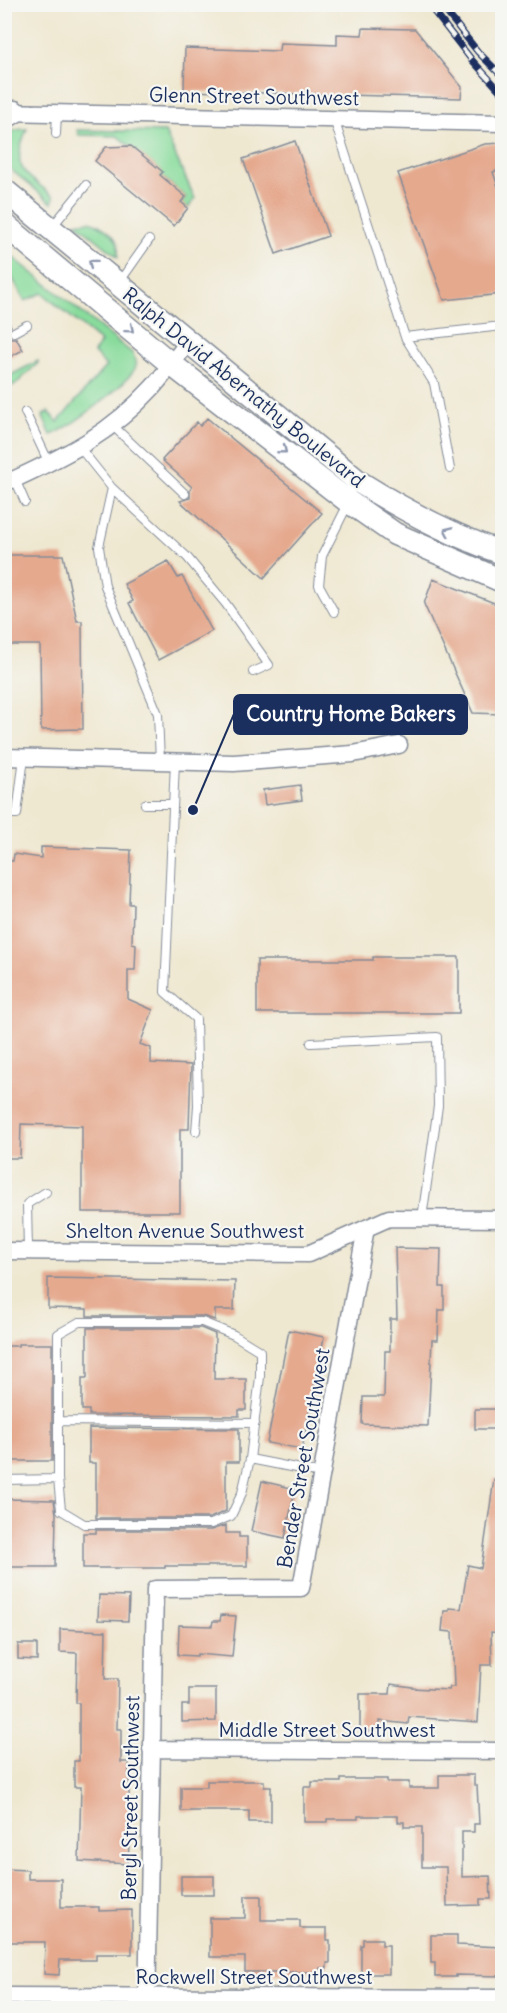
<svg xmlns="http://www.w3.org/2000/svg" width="507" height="2013" viewBox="0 0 507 2013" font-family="Delius,sans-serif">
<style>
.green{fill:#89db9c;stroke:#52857d;stroke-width:1.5}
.building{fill:#e5a98e}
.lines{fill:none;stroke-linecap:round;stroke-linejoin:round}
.lane-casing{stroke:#858c98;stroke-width:10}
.street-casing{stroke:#858c98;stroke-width:19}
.secondary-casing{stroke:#858c98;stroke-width:25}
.lane{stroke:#fff;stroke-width:8}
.street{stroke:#fff;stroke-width:16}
.secondary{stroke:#fff;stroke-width:22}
.rail-casing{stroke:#1b2f5e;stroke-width:7}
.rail{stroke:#f6f6f2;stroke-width:4.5;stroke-dasharray:14;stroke-linecap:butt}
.oneway{stroke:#8d97ae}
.labels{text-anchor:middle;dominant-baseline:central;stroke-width:4.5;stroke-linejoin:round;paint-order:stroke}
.street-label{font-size:20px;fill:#1b2f5e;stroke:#f6f6f2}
.leader{fill:none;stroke:#1b2f5e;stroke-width:2}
.callout-dot{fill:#1b2f5e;stroke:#f6f6f2;stroke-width:2}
.callout{fill:#1b2f5e;stroke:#1b2f5e;stroke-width:2}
.callout-label{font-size:21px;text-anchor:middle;font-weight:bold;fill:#fff}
</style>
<rect width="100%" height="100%" fill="#f6f6f2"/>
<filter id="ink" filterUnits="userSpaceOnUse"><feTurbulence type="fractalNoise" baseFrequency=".0167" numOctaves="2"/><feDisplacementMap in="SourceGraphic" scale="12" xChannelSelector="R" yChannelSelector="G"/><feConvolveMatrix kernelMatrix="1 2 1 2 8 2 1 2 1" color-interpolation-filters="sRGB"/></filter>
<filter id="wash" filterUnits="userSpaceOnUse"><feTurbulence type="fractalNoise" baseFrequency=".008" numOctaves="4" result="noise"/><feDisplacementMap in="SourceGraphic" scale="24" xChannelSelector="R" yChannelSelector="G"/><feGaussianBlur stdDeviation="1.35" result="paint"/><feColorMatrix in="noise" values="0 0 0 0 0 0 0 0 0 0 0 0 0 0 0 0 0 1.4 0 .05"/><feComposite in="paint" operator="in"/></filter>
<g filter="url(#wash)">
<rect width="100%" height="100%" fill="#efe8d1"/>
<!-- green -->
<path class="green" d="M27 129C9 170 25 172 54 197L52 203 9 168C4 161 4 157 4 149 4 133 11 129 27 129Z
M77 130 165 132 195 199 188 208 181 203 186 197 160 175 162 172 117 136 79 135Z
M89 221C98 223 113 233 117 242 119 246 118 252 118 257L76 223Z
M4 250 132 353C134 357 138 361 136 366 130 383 68 429 51 435L43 417 44 414 48 412 58 422 106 366 94 353 101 342 42 293 25 301 5 265Z
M38 361V363L17 383 5 390V378Z"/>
<g id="blocks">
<!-- building -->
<path class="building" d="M363 28 415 29 462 87 461 98 184 91 185 48 279 51 280 43 337 45V34L362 35Z
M295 141 328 236 276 254 243 159Z
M502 143V169L493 172 502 198V294L444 300 398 173 485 144Z
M131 146 163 172 160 175 186 197 181 202 188 208 174 226 95 161 106 147Z
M4 313 11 326 8 329V334L11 338H16L23 350 4 360Z
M207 418 322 513 264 578 180 501 190 498V490L192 487 162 460 197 422 200 426Z
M4 555H63L77 621H82L83 729 41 730 40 645H4Z
M168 561 178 578 182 576 212 631 158 660 129 603 133 601 124 584Z
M433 579 502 606V714L473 713 424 604Z
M300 785 302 800 265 805 263 790Z
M41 847 131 850 129 904H133L132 943 136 944 135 970H128V999L153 1010 140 1044 151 1048V1063L191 1065 189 1129H180V1212H82V1126L21 1124 20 1158H4V861H13L14 854 41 858Z
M373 957H459V1013H257V960H373Z
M395 1248 441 1249 440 1287H444V1310H439L438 1340H432L428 1426 362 1424 363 1397H384L385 1351H390V1319H397Z
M48 1278 235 1281 234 1310H215V1320L202 1316H87V1309L48 1308Z
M87 1328H201L215 1334 214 1379H246V1410H239V1416L89 1415V1410H82V1378H87Z
M289 1330 324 1337 302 1449 267 1443Z
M18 1344H52V1461H4V1346H18Z
M475 1409H502V1429H475Z
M89 1428 239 1429V1462H226V1511L210 1518H96V1463H89Z
M494 1479 502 1480V1597L500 1633 491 1632 492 1665H481L478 1722 409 1717 408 1724 380 1721V1731H360V1694H390L391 1684 412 1687V1688L449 1690 450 1687H454L452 1632 442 1631 444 1611H449V1608L461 1609 468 1565 481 1568Z
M262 1481 295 1489 285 1538 251 1531Z
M4 1499 54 1500 56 1514 55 1567H4Z
M226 1525V1533H239V1537H247V1566H165V1568H83V1533H96V1530H211Z
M99 1595 129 1596 128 1621 98 1620Z
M221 1615 236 1616 232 1657 197 1654V1656L178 1655 179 1625 212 1626 213 1621H220Z
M60 1629 106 1631 105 1679H118L117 1729H121V1762H129V1800H131L128 1864 79 1861 81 1787H74V1761H79V1703H76L77 1653 60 1652Z
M18 1644H37V1660L18 1659Z
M189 1689H216V1721L182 1722V1705H189Z
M439 1775H474V1785H477L479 1824H474V1832H462V1877L490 1876 491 1899H480V1905L447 1906 446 1867H422V1827H404V1822H398V1816H358V1819H327V1822H304V1787H312V1782H341V1779H387V1782H409V1788H439Z
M207 1781H264V1787H271V1822H249V1811H181V1787H207Z
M4 1869 28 1870V1879H61V1907H99V1911L132 1910V1954H96V1960H60L59 1975 44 1974 45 1942H4Z
M181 1876H214V1895H181Z
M245 1896H261V1920H300V1928H327V1940H330V1963H327V1968H320V1972H245V1957H210V1918H245Z
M431 1935H457V1945L502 1947 501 1976 456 1975V1977H435V1963H431Z
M363 1939H382V1945H389V1974H361V1945H363Z"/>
</g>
</g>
<g filter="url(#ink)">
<use href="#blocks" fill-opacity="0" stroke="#858c98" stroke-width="1.5"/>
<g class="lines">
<defs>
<path id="lane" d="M334 119 405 337 502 326
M56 134 57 113
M52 227 86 185
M118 284 149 240
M14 332 27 325
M405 337 434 383 450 469
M25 412 49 463
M112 425 185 494
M80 448 112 488 99 547 105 586 158 714 160 762
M15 479 25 502
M112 488 187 557 226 604 269 665 253 672
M334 612 319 585 322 556 349 502
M175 762 165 992 196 1019 198 1106 196 1131
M145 804H173
M4 814H17L24 757
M311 1043 437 1037 438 1106 422 1218
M28 1251 27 1204 46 1192
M58 1421 255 1423
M58 1479 61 1510 84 1524H211L231 1516 242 1493 250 1459
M4 1480 58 1479V1334L79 1322H202L234 1335 260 1351V1377L250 1459 321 1473"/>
<path id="street" d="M4 112 502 123
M4 482 15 479C69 454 111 433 152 388 165 374 177 356 189 341
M4 757 234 763 353 754 399 745
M4 1251 308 1254 389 1218 502 1219
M151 1749 502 1751
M4 1996 502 1998
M147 2008 155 1589 301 1588 366 1228"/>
<path id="secondary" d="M4 118 14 112
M4 190 359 482C405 511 452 535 502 553
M4 224 171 364 349 502 395 534 502 581"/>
</defs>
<!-- lane casing -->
<use href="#lane" class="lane-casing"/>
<!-- street casing -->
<use href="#street" class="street-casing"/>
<!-- secondary casing -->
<use href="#secondary" class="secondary-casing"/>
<!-- lane -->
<use href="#lane" class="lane"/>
<!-- street -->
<use href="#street" class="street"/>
<!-- secondary -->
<use href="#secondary" class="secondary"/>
<defs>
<path id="rail" d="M428 4 471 59 502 93
M440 4 478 52 502 76"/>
</defs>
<!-- rail casing -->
<use href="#rail" class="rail-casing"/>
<!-- rail -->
<use href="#rail" class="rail"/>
</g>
<!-- one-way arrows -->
<defs><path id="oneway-chevron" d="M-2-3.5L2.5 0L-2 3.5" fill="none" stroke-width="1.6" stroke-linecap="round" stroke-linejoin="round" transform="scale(1.5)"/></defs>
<g class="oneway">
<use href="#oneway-chevron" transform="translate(92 263) rotate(-140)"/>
<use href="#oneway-chevron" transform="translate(130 329) rotate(40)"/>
<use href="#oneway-chevron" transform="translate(283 450) rotate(39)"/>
<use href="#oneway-chevron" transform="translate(448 531) rotate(-156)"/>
</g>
</g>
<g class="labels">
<!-- street labels -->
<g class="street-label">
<text transform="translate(254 96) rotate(1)">Glenn Street Southwest</text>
<text transform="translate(244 387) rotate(39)">Ralph David Abernathy Boulevard</text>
<text x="185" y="1230">Shelton Avenue Southwest</text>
<text transform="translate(303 1458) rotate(-80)">Bender Street Southwest</text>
<text x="327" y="1729">Middle Street Southwest</text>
<text transform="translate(130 1798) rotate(-89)">Beryl Street Southwest</text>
<text x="254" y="1976">Rockwell Street Southwest</text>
</g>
</g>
<!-- callouts -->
<path class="leader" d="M193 810L234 714"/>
<circle class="callout-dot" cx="193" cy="810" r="6"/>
<rect class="callout" x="234" y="695" width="233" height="39" rx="6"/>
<g class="callout-label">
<text x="351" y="721">Country Home Bakers</text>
</g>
<!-- margin -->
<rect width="507" height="2013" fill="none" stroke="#f6f6f2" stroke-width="24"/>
</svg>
